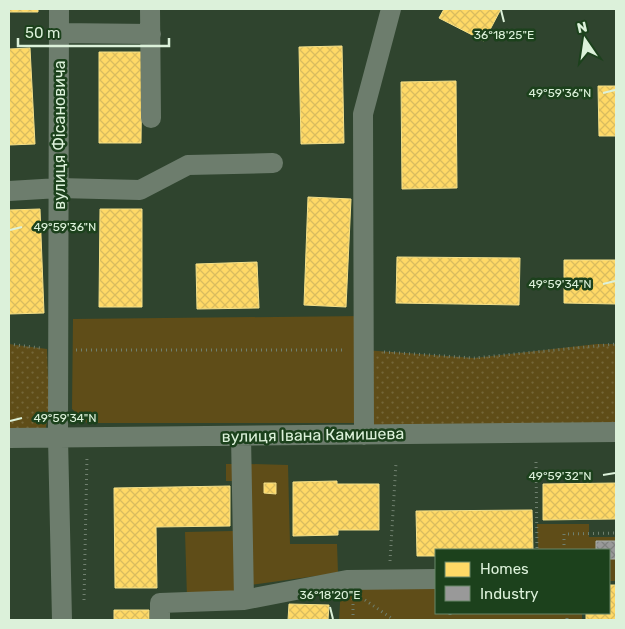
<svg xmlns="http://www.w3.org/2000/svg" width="625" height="629" viewBox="0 0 625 629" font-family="Rubik,sans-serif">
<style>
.grass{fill:url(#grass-dots)}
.green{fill:#5f4d18}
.homes{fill:url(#homes-cross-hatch);stroke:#f4e089}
.industry{fill:url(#industry-cross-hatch);stroke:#adb3ac}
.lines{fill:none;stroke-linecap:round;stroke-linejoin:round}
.path{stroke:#70806f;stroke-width:3;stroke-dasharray:1 4;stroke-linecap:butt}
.minor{stroke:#6d7d6d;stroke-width:20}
.ticks{fill:none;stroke:#dcf1da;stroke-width:2}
.labels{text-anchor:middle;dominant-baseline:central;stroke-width:5;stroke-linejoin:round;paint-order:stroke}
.street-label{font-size:16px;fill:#dcf1da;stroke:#1c411c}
.ticks-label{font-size:12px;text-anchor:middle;fill:#dcf1da;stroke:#1c411c;stroke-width:5;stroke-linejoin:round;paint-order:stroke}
</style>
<defs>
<pattern id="grass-dots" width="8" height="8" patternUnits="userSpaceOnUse" patternTransform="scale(1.25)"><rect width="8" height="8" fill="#5f4d18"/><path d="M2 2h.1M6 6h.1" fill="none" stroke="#756739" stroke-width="1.8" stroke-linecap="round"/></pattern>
<pattern id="homes-cross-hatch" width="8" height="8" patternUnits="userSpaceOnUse" patternTransform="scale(1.25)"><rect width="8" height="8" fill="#ffd966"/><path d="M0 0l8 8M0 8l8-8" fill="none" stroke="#d9bc5f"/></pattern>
<pattern id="industry-cross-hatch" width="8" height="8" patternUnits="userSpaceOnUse" patternTransform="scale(1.25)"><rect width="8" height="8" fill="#999"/><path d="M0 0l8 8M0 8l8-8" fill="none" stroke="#7f817f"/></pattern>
</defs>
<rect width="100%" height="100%" fill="#2f442e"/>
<!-- grass -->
<path class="grass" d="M9 344 47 349 49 409 44 438H9Z
M597 344H616V432L364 435V350L474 358Z"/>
<!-- green -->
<path class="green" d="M364 316V423H87L72 409 73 319Z
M226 464H239V595L187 598 185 532 233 531 234 481H226Z
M250 464 288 465 290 544H337L338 573 250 585Z
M537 524H589V537H616V581H609V550H538Z
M436 585V613H582V620H339L341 587Z"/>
<!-- homes -->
<path class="homes" d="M9 9H38V12H9Z
M444 9H501L484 41 439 18Z
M342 46 344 143 301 144 299 47Z
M30 48 35 144 9 145V49Z
M99 52H142L141 143H99Z
M456 81 457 188 402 189 401 82Z
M598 86H616V136H599Z
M308 197 351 199 346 307 304 305Z
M40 209 44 313 9 314V210Z
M100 209H142V307H99Z
M397 257 520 258 519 305 396 303Z
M564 260H616V304L564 303Z
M257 262 259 308 197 309 196 264Z
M337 481V484H379V530H338V535L293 536V482Z
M264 483H276V494L264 493Z
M616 483V519L543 520V484Z
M230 486V526L156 527 157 588H115L114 488Z
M532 510 533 550H436V556H417L416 511Z
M609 585H616V620H586V613H609Z
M289 604 329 605 328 620H288Z
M114 610H149V620H114Z"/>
<!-- industry -->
<path class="industry" d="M596 541H616V559H609V550H596Z"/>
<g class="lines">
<!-- path -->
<path class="path" d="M9 344 40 348
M76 350H345
M384 352 474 358 616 344
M536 462 537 550
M564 550V534L616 533
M390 561 396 463
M84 600 87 456
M365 600 394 620
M567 613V620
M353 620V598
M450 620V613"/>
<!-- minor -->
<path class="minor" d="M59 9 58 438 62 620
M150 9 151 118
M59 33 151 34
M9 191 59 188 140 190 188 165 273 163
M364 435 363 114 391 9
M9 438 616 432
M244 600 347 580 436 579
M160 620V603L244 600 241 436"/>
</g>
<!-- ticks -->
<path class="ticks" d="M501 10 504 22M603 93 615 90M10 230 22 227M603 284 615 281M10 421 22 418M603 475 615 473M330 607 333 619"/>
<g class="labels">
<!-- street labels -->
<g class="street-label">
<text transform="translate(59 135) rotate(-90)">вулиця Фісановича</text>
<text transform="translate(313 435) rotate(-1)">вулиця Івана Камишева</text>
</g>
</g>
<g class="ticks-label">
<text x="504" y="39">36°18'25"E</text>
<text x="560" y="97">49°59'36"N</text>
<text x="65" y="231">49°59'36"N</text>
<text x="560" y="288">49°59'34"N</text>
<text x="65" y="422">49°59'34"N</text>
<text x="560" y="480">49°59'32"N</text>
<text x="330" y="599">36°18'20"E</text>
</g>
<!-- border -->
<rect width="625" height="629" fill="none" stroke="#dcf1da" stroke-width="20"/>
<!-- legend -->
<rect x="435" y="549" width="175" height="65" fill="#1c411c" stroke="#698768"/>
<rect x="445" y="562" width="25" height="15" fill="#ffd966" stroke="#698768"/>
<text x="480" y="574" font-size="15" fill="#dcf1da">Homes</text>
<rect x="445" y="586" width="25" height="15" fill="#999999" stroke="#698768"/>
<text x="480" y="599" font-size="15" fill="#dcf1da">Industry</text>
<!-- north arrow -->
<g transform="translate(585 40) rotate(347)" stroke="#1c411c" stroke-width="4" paint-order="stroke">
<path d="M0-4L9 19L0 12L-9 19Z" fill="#dcf1da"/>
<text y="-8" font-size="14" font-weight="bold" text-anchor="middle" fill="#dcf1da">N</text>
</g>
<!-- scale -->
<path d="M18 38v8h151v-8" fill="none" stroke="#dcf1da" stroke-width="2.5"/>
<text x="25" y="38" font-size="15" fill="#dcf1da" stroke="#1c411c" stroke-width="4" paint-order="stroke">50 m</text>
</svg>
